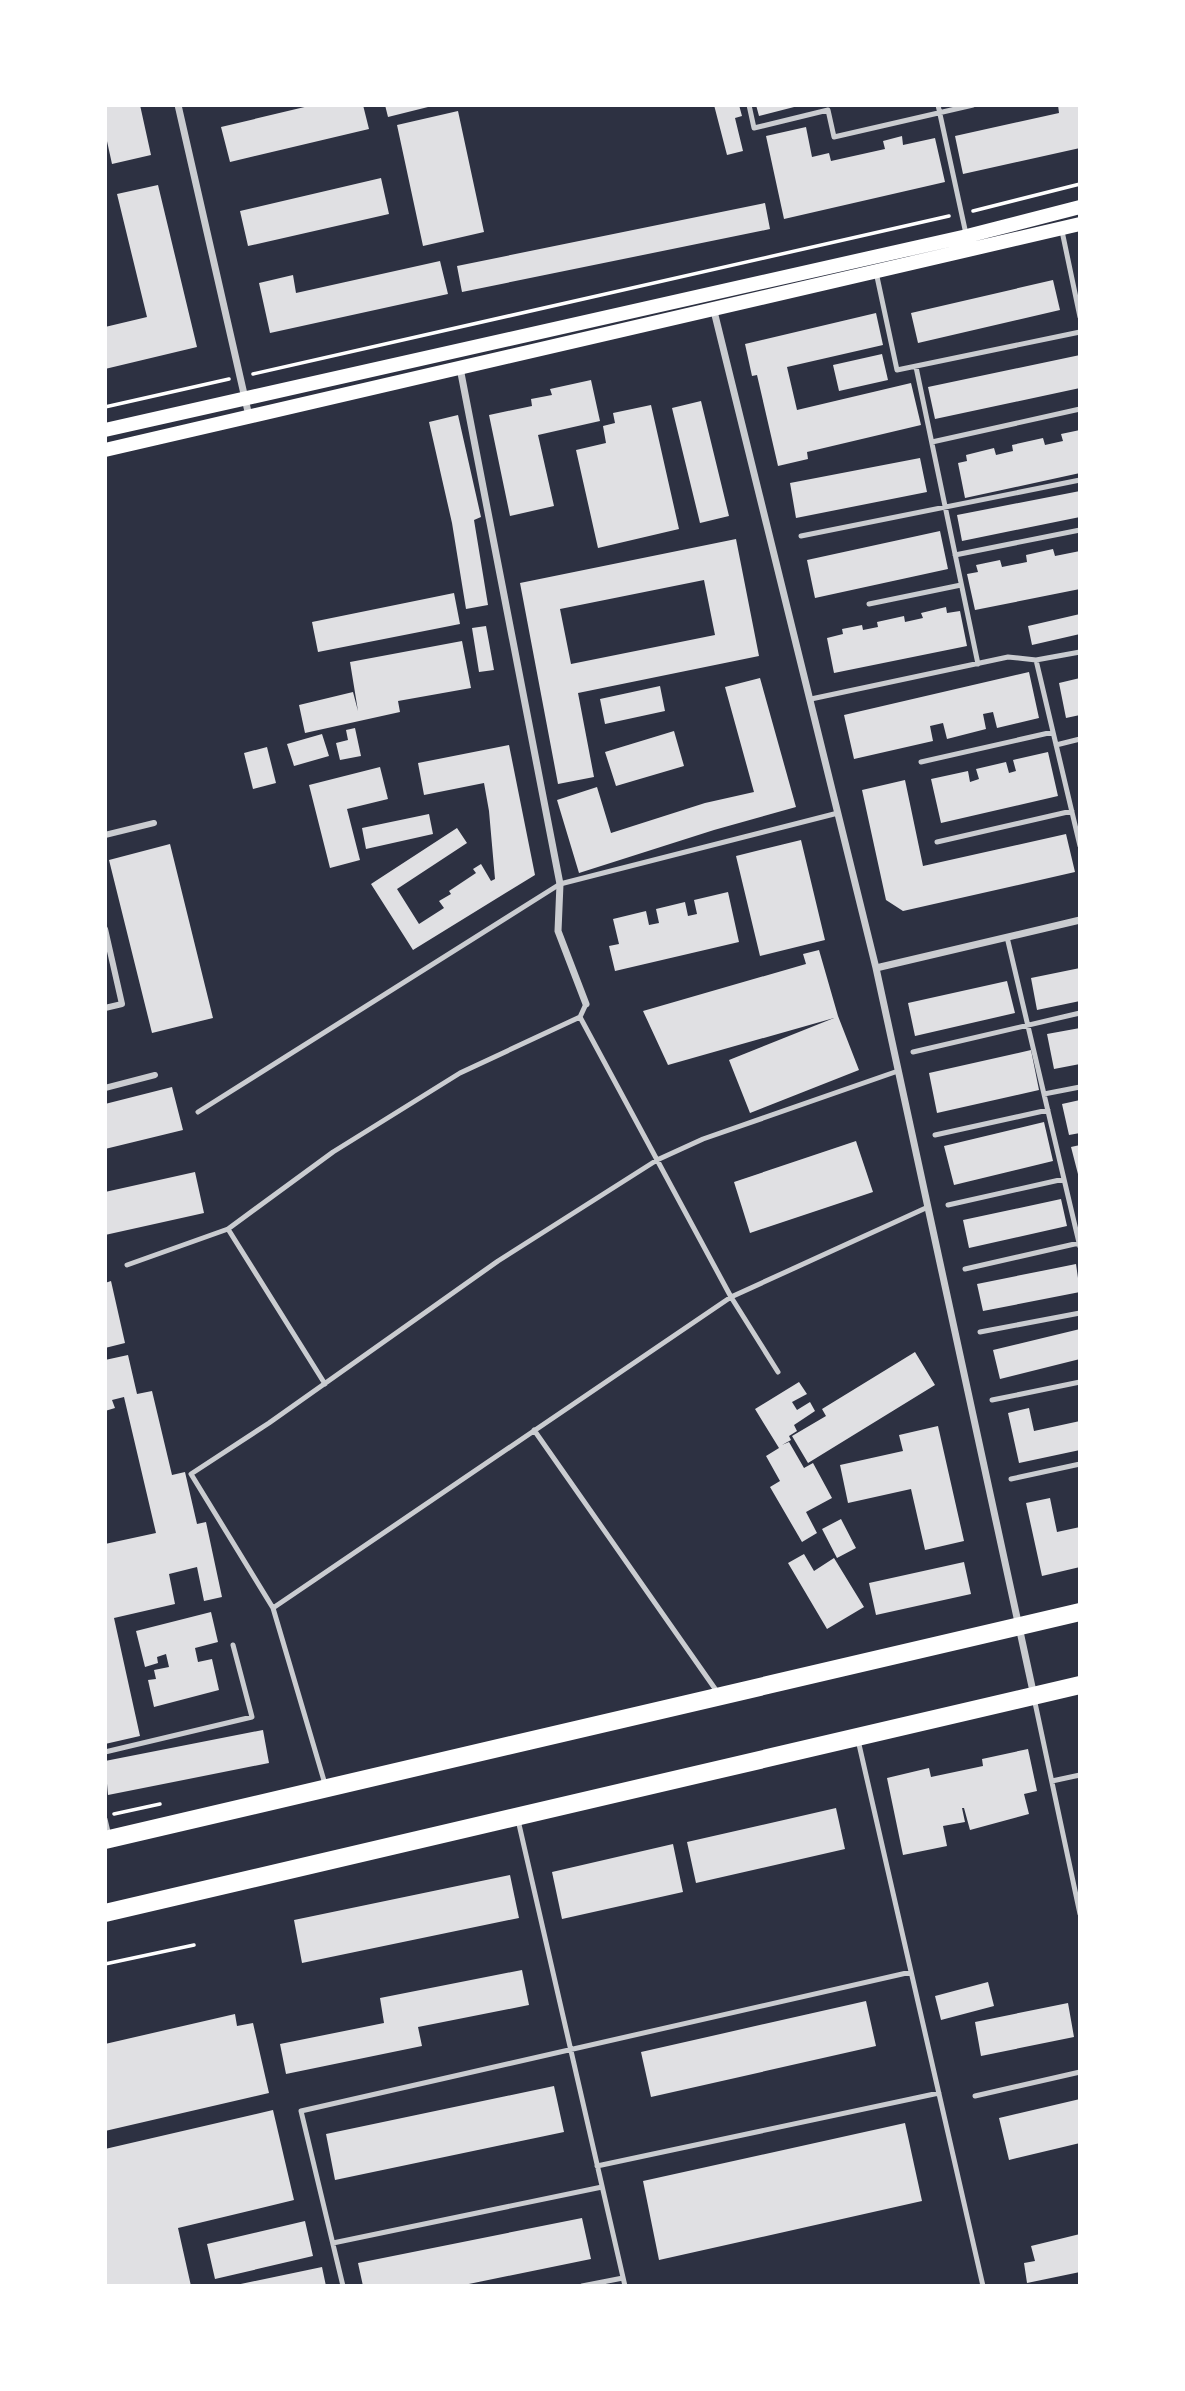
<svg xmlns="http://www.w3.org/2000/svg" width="1185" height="2391" viewBox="0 0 1185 2391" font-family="Manrope,sans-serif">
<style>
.building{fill:#e0e0e3;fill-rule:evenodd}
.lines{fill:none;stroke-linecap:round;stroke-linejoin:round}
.path{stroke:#fff;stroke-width:3.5}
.service{stroke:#caccd0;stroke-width:5}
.pedestrian{stroke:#caccd0;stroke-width:6}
.minor{stroke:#caccd0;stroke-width:7}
.secondary{stroke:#fff;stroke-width:14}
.primary{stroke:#fff;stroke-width:18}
</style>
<rect width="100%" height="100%" fill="#2d3142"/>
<!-- building -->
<path class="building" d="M105 105H140L151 155 112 164 105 132Z
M313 105H363L369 129 230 162 221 127Z
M385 105H432V106L388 117Z
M714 105H739L742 116 735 118 743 151 727 155Z
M756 105H797L798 106 759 116Z
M1058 105H1080V148L963 174 955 136 1059 113Z
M458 111 484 232 423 246 397 125Z
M806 127 812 157 829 153 831 161 885 149 883 141 902 136 903 145 935 138 945 182 784 219 766 136Z
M381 178 389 214 248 246 240 211Z
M158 185 197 347 105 369V327L147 317 117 194Z
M765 203 770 229 462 292 457 266Z
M440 261 448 294 270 333 259 283 293 275 296 293Z
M1053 280 1060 310 918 343 911 313Z
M876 313 883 345 787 367 797 410 911 383 921 425 807 452 808 459 778 466 757 375 752 376 745 344Z
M882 354 888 380 839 391 833 365Z
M1080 355V388L935 419 928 387Z
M591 380 600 421 538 435 554 506 510 516 489 415 532 406 531 399 552 395 550 389Z
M701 401 729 516 700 523 672 408Z
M651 405 679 529 598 548 576 450 606 443 603 426 615 423 613 413Z
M458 415 481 517 474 520 488 605 466 609 452 523 429 422Z
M1080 430V473L965 498 958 463 967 461 966 455 994 448 996 455 1013 451 1012 445 1043 438 1045 445 1063 441 1061 434Z
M920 458 927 492 796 518 790 483Z
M1080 491V517L962 541 957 515Z
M940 531 948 569 815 598 807 560Z
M736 539 759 656 578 693 594 777 558 784 520 583ZM704 580 715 635 571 664 560 609Z
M1053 549 1055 556 1080 551V589L975 610 967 574 978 572 976 565 1000 560 1002 567 1027 562 1026 555Z
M454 593 460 624 318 652 312 622Z
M946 607 947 613 960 611 967 646 834 673 827 638 843 634 842 629 862 625 863 630 878 627 877 622 904 616 905 622 923 618 921 613Z
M1080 614V634L1032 645 1028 626Z
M486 626 494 670 479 672 472 628Z
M462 641 471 688 398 701 400 712 305 733 299 705 353 692 358 711 350 662Z
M1029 672 1039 718 997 728 993 712 983 714 986 729 947 739 943 723 930 726 933 741 854 759 844 715Z
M760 678 796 807 714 830 579 873 557 800 597 787 611 833 705 803 754 792 725 687Z
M1080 678V715L1066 718 1059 683Z
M660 686 665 711 605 724 600 699Z
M355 728 361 756 340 760 336 743 348 740 346 730Z
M674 731 684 766 616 786 605 752Z
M322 734 329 756 294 766 287 744Z
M509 745 535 875 413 950 371 884 457 828 467 843 397 889 419 924 444 908 439 901 451 894 449 891 476 873 473 869 481 864 491 881 495 879 489 811 484 783 424 795 418 763Z
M267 747 276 783 253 789 244 753Z
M1048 752 1058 796 941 823 931 779 968 771 970 782 979 779 976 769 1006 762 1009 773 1016 771 1013 760Z
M380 767 388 799 347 809 360 860 330 868 309 785Z
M905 780 923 866 1066 834 1075 872 903 911 886 900 862 790Z
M429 814 433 834 366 849 362 828Z
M801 840 825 940 760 956 736 856Z
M170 844 213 1018 152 1033 109 860Z
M728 892 739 942 615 971 609 946 619 944 613 919 646 911 649 925 659 923 656 909 685 902 688 916 697 914 694 900Z
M819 950 838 1016 859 1070 750 1113 729 1060 834 1018 668 1065 643 1011 806 964 803 954Z
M1080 968V1001L1037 1010 1031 978Z
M1007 981 1015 1013 915 1036 908 1003Z
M1080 1028V1064L1054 1069 1047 1034Z
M1031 1050 1039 1090 937 1113 929 1073Z
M172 1087 183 1130 105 1149V1104Z
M1080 1100V1133L1069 1135 1062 1104Z
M1044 1122 1053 1161 954 1185 944 1146Z
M856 1141 873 1192 750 1233 734 1182Z
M1080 1145V1178H1079L1071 1147Z
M195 1172 204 1213 105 1235V1192Z
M1061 1199 1067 1226 969 1248 963 1220Z
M1076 1264 1080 1292 983 1311 977 1284Z
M111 1281 125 1343 105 1348V1283Z
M1080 1329V1359L1000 1379 993 1350Z
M915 1352 935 1385 808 1463 792 1436 826 1416 822 1409Z
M128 1355 137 1394 152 1391 172 1475 185 1472 197 1524 206 1522 222 1597 204 1601 197 1567 169 1574 175 1604 114 1618 140 1736 105 1744V1544L156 1533 124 1397 112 1400 115 1408 105 1411V1360Z
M799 1382 807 1394 792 1402 797 1410 810 1402 815 1411 794 1425 797 1431 789 1436 791 1440 782 1445 789 1442 804 1468 813 1463 832 1498 806 1512 817 1533 802 1542 770 1487 780 1481 766 1456 779 1448 755 1409Z
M1029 1408 1034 1431 1080 1421V1450L1019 1463 1008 1413Z
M938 1426 964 1541 925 1550 911 1489 848 1503 840 1465 903 1451 899 1435Z
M1050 1498 1057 1532 1080 1527V1567L1042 1576 1026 1503Z
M841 1519 856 1548 837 1558 822 1529Z
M804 1554 814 1571 834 1558 864 1607 827 1629 788 1563Z
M964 1562 971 1594 876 1615 869 1583Z
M211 1612 218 1642 195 1648 198 1662 212 1659 219 1690 154 1707 148 1680 156 1679 154 1670 169 1667 166 1654 157 1657 158 1663 145 1667 136 1631Z
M263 1730 269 1763 108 1795 105 1761Z
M1028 1749 1037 1791 1024 1794 1029 1814 970 1830 964 1808H962L965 1822 943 1826 947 1846 903 1855 887 1778 929 1768 931 1777 983 1766 982 1759Z
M836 1808 845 1849 696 1883 687 1842Z
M673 1844 683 1892 562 1919 552 1872Z
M510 1875 519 1918 302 1963 294 1920Z
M522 1970 529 2005 418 2027 422 2046 286 2074 280 2044 384 2023 380 1998Z
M988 1982 994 2006 941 2020 935 1996Z
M866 2001 876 2046 651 2097 641 2052Z
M1068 2003 1074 2037 981 2056 975 2022Z
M235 2014 237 2026 253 2023 269 2093 105 2131V2044Z
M554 2086 564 2132 335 2180 326 2134Z
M1080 2099V2143L1009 2160 999 2118Z
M273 2110 294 2200 178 2228 191 2286H105V2149Z
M905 2123 922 2201 659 2260 643 2181Z
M582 2218 591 2259 459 2286H363L358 2263Z
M305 2221 313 2256 215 2279 207 2244Z
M1080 2234V2272L1027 2283 1024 2263 1035 2261 1031 2246Z
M322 2267 326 2286H236V2285Z"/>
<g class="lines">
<!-- path -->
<path class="path" d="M973 211 1080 184
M253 374 949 216
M105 407 229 379
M114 1814 160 1804
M105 1964 194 1945"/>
<!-- service -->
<path class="service" d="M749 105 754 128 828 110 834 137 973 105
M938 105 966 234
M1062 231 1080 317
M876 272 897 370 1080 332
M916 367 978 664
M932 442 1080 409
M801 536 1080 480
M955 555 1080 530
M869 604 961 585
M1036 660 1080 846
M811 699 1008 657 1036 660 1080 652
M1056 745 1080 739
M921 762 1053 732
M937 842 1072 811
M1007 937 1080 1247
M586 1004 580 1017 731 1297 778 1372
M913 1052 1080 1013
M1044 1094 1080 1087
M198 1112 560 884 838 813
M935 1135 1048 1110
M948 1205 1064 1179
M228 1229 325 1384
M127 1265 228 1229 333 1152 460 1073 580 1017
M965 1269 1079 1243
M980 1332 1080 1313
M992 1400 1080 1382
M534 1430 718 1693
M1011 1479 1080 1464
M273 1608 731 1297 928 1207
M1034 1698 1080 1914
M858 1740 983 2286
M105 1752 252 1717 233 1645
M1052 1781 1080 1775
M325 1784 273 1608 191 1474 269 1423 498 1261 657 1160 703 1139 898 1071
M105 1819 109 1836
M518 1820 625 2286
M975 2096 1080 2072
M597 2166 939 2093
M333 2243 602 2187
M343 2286 301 2111 911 1972
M582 2286 623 2278"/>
<!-- pedestrian -->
<path class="pedestrian" d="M105 835 154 823
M105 929 122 1004 105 1008
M105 1088 155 1075"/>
<!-- minor -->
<path class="minor" d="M178 105 249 416
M713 307 876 968 1034 1696
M460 368 560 884 558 931 586 1004
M876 968 1080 920"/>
<!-- secondary -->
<path class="secondary" d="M105 430 967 236 1080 207
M105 450 1080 224"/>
<!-- primary -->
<path class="primary" d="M105 1840 1080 1612
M105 1913 1080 1685"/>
</g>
<!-- border -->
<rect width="1185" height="2391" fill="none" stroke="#ffffff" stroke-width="214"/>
</svg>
